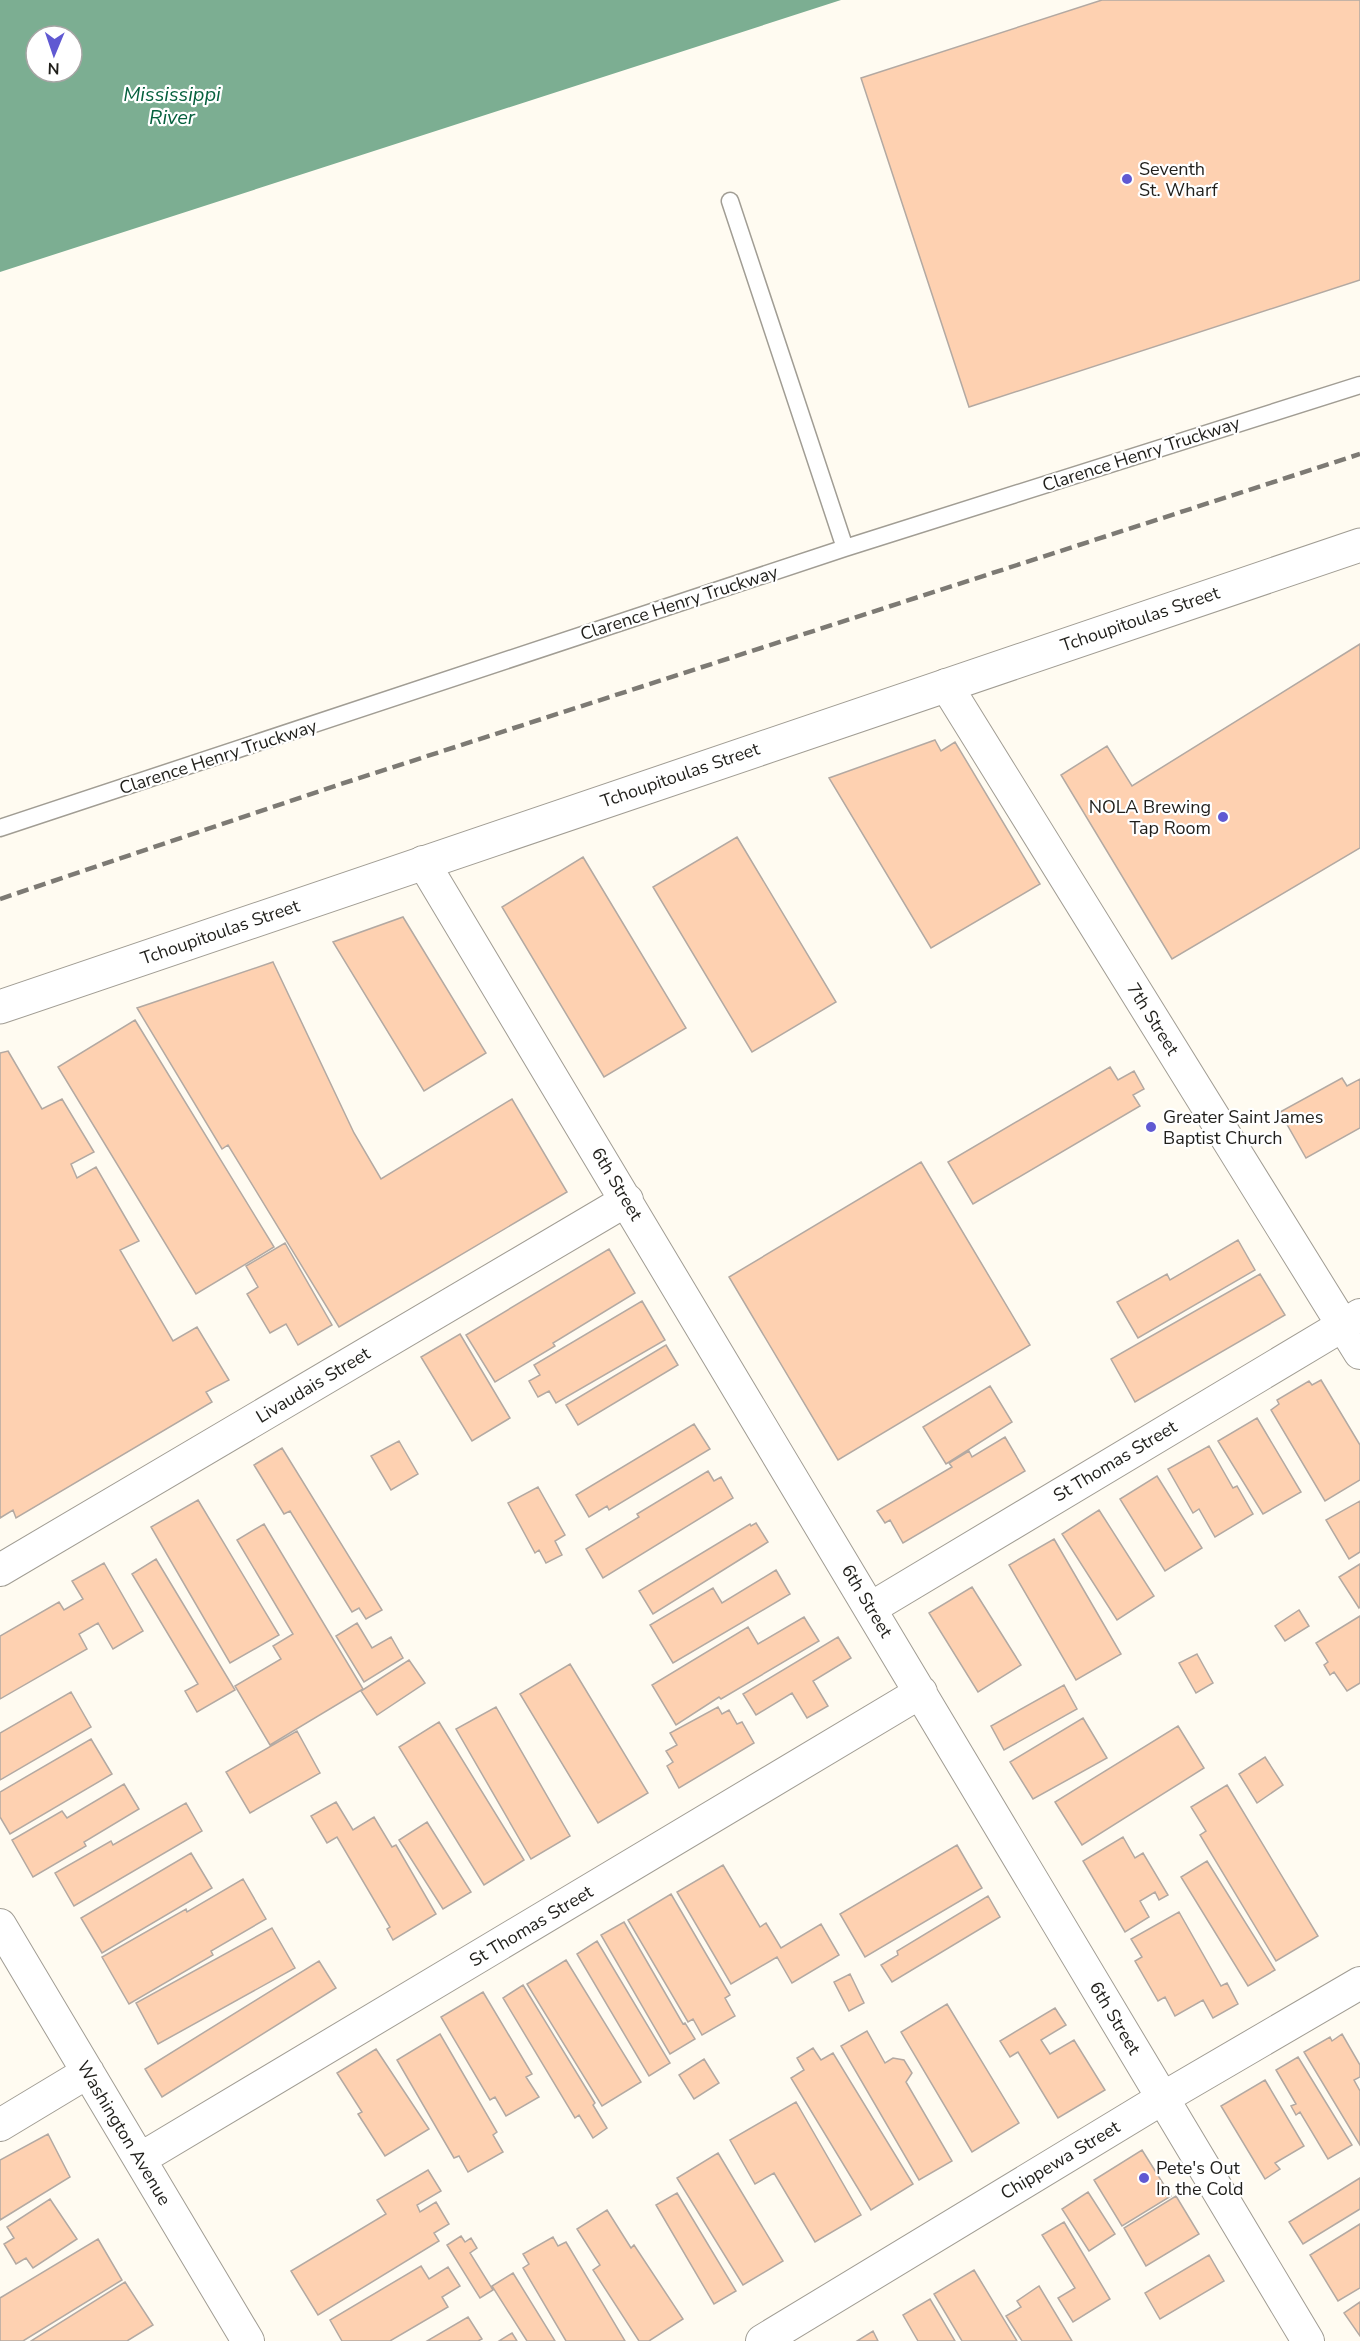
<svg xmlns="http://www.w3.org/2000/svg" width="1360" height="2341" viewBox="0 0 1360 2341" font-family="'Nunito Sans',sans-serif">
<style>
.water{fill:#7cae92;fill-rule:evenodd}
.building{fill:#fed1b1;stroke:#b3a9a2;stroke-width:1.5}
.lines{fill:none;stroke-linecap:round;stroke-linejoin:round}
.service-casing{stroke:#a19d94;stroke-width:19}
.minor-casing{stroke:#a19d94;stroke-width:34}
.tertiary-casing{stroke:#a19d94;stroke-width:35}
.service{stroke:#fff;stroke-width:16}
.minor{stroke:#fff;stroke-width:32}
.tertiary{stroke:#fff;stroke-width:33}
.rail{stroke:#7d7a74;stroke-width:4.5;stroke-dasharray:12 6;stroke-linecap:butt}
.poi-dot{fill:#6059d2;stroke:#fff;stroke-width:2}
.labels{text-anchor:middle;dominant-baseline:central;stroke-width:4.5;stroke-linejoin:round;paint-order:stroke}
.poi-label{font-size:18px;fill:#201f1b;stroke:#fff;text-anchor:start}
.street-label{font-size:18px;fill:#201f1b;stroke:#fff}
.water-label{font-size:20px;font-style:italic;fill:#06613e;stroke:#fff}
</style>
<rect width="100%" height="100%" fill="#fffbf1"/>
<!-- water -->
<path class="water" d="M0 0H841L0 272ZM36 36H72V72H36Z"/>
<!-- building -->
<path class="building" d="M1102 0H1360V280L969 407 861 78Z
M1360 644V848L1172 959 1061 775 1107 746 1132 786Z
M935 740 941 751 955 742 1040 884 931 948 829 778Z
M737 837 836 1002 752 1052 653 887Z
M583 857 686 1028 604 1077 502 907Z
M403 917 486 1053 424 1091 333 942Z
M273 962 354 1133 381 1179 512 1099 567 1192 339 1327 228 1145 222 1149 137 1008Z
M135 1020 274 1247 196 1294 58 1067Z
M8 1051 42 1109 62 1099 94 1152 71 1164 77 1178 96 1167 139 1241 120 1250 173 1341 197 1327 229 1380 206 1392 212 1402 16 1518 13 1510 0 1518V1053Z
M1110 1067 1118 1080 1134 1071 1144 1089 1133 1095 1140 1106 973 1204 948 1162Z
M1342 1078 1347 1086 1360 1079V1128L1306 1158 1280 1112Z
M921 1162 1030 1345 838 1460 729 1277Z
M1238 1240 1255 1270 1138 1338 1117 1302 1167 1274 1170 1280Z
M285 1243 332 1325 298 1345 286 1324 270 1333 247 1294 258 1287 246 1266Z
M609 1249 635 1293 553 1343 555 1346 495 1382 466 1335Z
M1260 1274 1285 1315 1135 1402 1111 1359Z
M642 1301 665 1340 556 1403 549 1391 538 1397 529 1381 540 1375 534 1365Z
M460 1334 510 1418 472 1441 421 1357Z
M666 1345 678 1365 578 1425 566 1405Z
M1321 1380 1360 1445V1480L1325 1501 1271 1410 1279 1404 1277 1400 1309 1381 1312 1385Z
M990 1386 1012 1422 946 1464 923 1427Z
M1257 1418 1301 1492 1263 1514 1218 1441Z
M694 1424 710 1449 609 1510 607 1506 589 1517 576 1495Z
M1005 1437 1025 1471 903 1543 890 1520 885 1523 877 1511 952 1467 949 1463 969 1451 972 1457Z
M399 1441 418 1474 391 1490 371 1456Z
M1209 1446 1233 1488 1237 1486 1253 1514 1215 1537 1199 1509 1193 1513 1168 1469Z
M282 1448 382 1610 366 1619 359 1608 352 1612 290 1511 284 1514 254 1465Z
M708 1471 714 1481 721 1477 733 1498 603 1578 586 1549 639 1517 637 1514Z
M1157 1476 1202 1548 1165 1571 1120 1499Z
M538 1487 565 1535 555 1541 562 1555 546 1563 539 1550 535 1553 508 1503Z
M198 1500 279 1635 230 1663 151 1527Z
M1360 1501V1552L1349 1559 1326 1520Z
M1099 1510 1154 1596 1117 1620 1062 1534Z
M756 1523 768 1542 653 1614 639 1591 750 1524 751 1526Z
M264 1524 363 1689 270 1745 235 1686 281 1659 273 1646 293 1634 237 1540Z
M1054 1539 1121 1654 1076 1680 1009 1565Z
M156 1559 235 1690 197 1712 185 1691 198 1684 132 1574Z
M104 1563 143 1631 113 1649 98 1623 79 1634 87 1649 0 1699V1636L59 1602 64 1610 83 1599 72 1581Z
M1360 1564V1607L1359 1608 1339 1577Z
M776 1570 790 1594 673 1663 650 1625 713 1588 722 1603Z
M972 1587 1021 1665 978 1692 929 1613Z
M1299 1610 1309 1626 1285 1641 1275 1626Z
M1360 1616V1683L1347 1691 1334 1672 1330 1675 1324 1665 1328 1662 1316 1643Z
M804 1617 819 1641 721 1699 719 1697 676 1725 652 1685 748 1627 758 1644Z
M357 1623 372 1648 391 1637 403 1658 364 1682 336 1636Z
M838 1637 851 1658 813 1681 828 1706 807 1718 792 1693 756 1715 743 1694Z
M1197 1654 1213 1683 1196 1693 1179 1663Z
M409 1660 425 1683 377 1715 361 1691Z
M570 1664 648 1793 598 1823 520 1694Z
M1064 1685 1077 1709 1004 1750 991 1726Z
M71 1692 91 1727 0 1780V1733Z
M496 1707 570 1836 531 1859 456 1729Z
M718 1707 722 1714 729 1710 737 1724 742 1722 754 1743 679 1788 667 1766 673 1762 666 1751 677 1745 670 1733Z
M1083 1718 1107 1758 1033 1799 1010 1762Z
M439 1722 524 1860 484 1885 399 1747Z
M1178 1726 1204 1768 1082 1845 1055 1802Z
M297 1731 320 1773 250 1813 226 1772Z
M91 1739 112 1774 10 1834 0 1817V1792Z
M1265 1757 1283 1785 1257 1803 1239 1774Z
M124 1784 139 1809 84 1842 86 1846 33 1877 12 1840 62 1811 67 1818Z
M1227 1785 1318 1936 1276 1961 1200 1835 1206 1831 1191 1807Z
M336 1802 353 1830 374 1817 392 1847 396 1845 436 1914 393 1940 387 1929 390 1927 337 1837 327 1843 311 1816Z
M186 1803 202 1831 74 1906 55 1873 111 1841 113 1845Z
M427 1822 471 1892 443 1909 399 1840Z
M1123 1837 1135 1858 1143 1853 1168 1895 1159 1900 1155 1892 1140 1901 1149 1917 1125 1932 1083 1861Z
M957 1845 982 1888 865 1957 840 1914Z
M191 1853 212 1888 102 1953 81 1918Z
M1207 1861 1275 1970 1248 1986 1181 1877Z
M723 1865 760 1927 766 1923 781 1948 821 1924 839 1955 792 1983 777 1957 731 1984 677 1892Z
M243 1879 266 1919 211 1951 213 1955 129 2004 102 1957 186 1909 187 1912Z
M671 1894 730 1995 725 1998 735 2016 702 2035 693 2019 688 2022 628 1920Z
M988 1896 1000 1917 892 1982 881 1965 898 1955 897 1951Z
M1179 1912 1221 1986 1227 1983 1238 2004 1213 2018 1203 2000 1175 2016 1165 1997 1158 2001 1135 1961 1142 1957 1131 1939Z
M624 1922 683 2024 685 2023 695 2039 670 2054 601 1935Z
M272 1928 295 1968 158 2044 136 2003Z
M597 1941 670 2063 649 2076 577 1954Z
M566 1960 641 2082 602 2106 527 1984Z
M319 1961 336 1988 162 2097 145 2069Z
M850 1974 864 2003 849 2011 834 1982Z
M523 1985 595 2103 593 2105 607 2128 593 2138 579 2115 575 2118 503 1998Z
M483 1992 532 2074 526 2077 539 2097 506 2116 495 2097 490 2100 441 2017Z
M947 2004 1019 2123 972 2152 901 2032Z
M1055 2008 1066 2025 1041 2040 1050 2054 1074 2040 1105 2090 1058 2118 1018 2052 1010 2057 1000 2041Z
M867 2031 885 2063 893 2058 904 2060 912 2073 906 2082 952 2161 919 2180 841 2046Z
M440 2034 497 2132 493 2135 503 2152 468 2172 459 2156 454 2158 397 2060Z
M1342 2034 1360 2065V2077L1354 2080 1360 2091V2145L1304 2052 1330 2037 1332 2041Z
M813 2048 821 2060 833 2053 913 2184 871 2210 791 2078 804 2070 797 2058Z
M376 2049 429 2129 385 2156 358 2114 362 2112 337 2073Z
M1298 2057 1352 2145 1328 2159 1300 2112 1296 2115 1291 2106 1296 2104 1276 2070Z
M704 2059 719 2083 694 2099 679 2075Z
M1265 2080 1304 2146 1275 2163 1280 2169 1265 2179 1221 2106Z
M796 2102 861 2215 815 2242 774 2173 755 2184 730 2140Z
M48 2134 70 2177 0 2220V2160Z
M1142 2150 1171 2196 1122 2226 1094 2180Z
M718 2153 783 2261 743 2285 677 2178Z
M428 2170 441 2191 417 2205 420 2212 436 2202 449 2224 434 2233 439 2241 318 2315 291 2271 386 2214 377 2200Z
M1360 2178V2209L1303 2244 1289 2222Z
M1088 2192 1115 2234 1089 2251 1062 2209Z
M677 2193 736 2291 714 2304 656 2205Z
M1176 2196 1199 2234 1146 2266 1124 2228Z
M50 2199 77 2239 33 2268 26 2258 16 2264 4 2244 14 2238 7 2227Z
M607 2210 631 2248 634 2245 683 2319 649 2341H639L593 2270 600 2265 577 2229Z
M1064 2222 1110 2299 1073 2322 1058 2298 1075 2288 1042 2235Z
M1360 2224V2288L1338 2301 1310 2255Z
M461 2236 465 2242 471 2238 477 2248 470 2253 493 2290 480 2298 447 2245Z
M553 2237 558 2246 566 2242 625 2341H566L523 2268 529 2264 523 2254Z
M98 2239 122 2280 23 2341H0V2298Z
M1209 2255 1224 2281 1160 2319 1145 2293Z
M421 2266 429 2279 448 2267 460 2286 442 2297 448 2307 390 2341H342L330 2320Z
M974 2270 1017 2341H962L934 2294Z
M513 2273 555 2341H527L492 2286Z
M125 2282 153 2325 127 2341H31Z
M1039 2286 1072 2341H1022L1006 2316 1021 2307 1017 2301Z
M930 2299 955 2341H918L903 2315Z
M1360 2302V2336L1344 2313Z
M468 2317 482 2339 478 2341H427Z
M873 2331 878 2341H857Z
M512 2333 517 2341H499Z"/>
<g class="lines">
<defs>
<path id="service" d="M730 201 845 548
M0 828 845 548 1360 385"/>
<path id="minor" d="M946 685 1360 1353
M423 862 1308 2341
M0 1570 627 1200
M871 1608 1360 1315
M0 1925 248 2341
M0 2125 88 2072
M140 2159 921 1692
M762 2341 1163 2098 1360 1983"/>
<path id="tertiary" d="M0 1007 1360 545"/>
</defs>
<!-- service casing -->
<use href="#service" class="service-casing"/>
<!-- minor casing -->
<use href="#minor" class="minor-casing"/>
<!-- tertiary casing -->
<use href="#tertiary" class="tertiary-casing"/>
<!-- service -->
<use href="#service" class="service"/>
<!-- minor -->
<use href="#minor" class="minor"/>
<!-- tertiary -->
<use href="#tertiary" class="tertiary"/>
<!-- rail -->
<path class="rail" d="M0 899 341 784 1360 454"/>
</g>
<!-- markers -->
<g class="poi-dot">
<circle cx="1127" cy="179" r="6"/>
<circle cx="1223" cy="817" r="6"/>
<circle cx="1151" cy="1127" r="6"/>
<circle cx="1144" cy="2178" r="6"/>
</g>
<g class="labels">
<!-- poi labels -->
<g class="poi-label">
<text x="1139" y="169">Seventh<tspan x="1139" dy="21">St. Wharf</tspan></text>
<text x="1211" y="807" text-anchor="end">NOLA Brewing<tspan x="1211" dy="21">Tap Room</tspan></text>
<text x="1163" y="1117">Greater Saint James<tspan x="1163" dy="21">Baptist Church</tspan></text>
<text x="1156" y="2168">Pete's Out<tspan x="1156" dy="21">In the Cold</tspan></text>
</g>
<!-- street labels -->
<g class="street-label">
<text transform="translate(1141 454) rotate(-18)">Clarence Henry Truckway</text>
<text transform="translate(679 603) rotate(-18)">Clarence Henry Truckway</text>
<text transform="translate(1140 619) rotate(-19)">Tchoupitoulas Street</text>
<text transform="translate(218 757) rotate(-18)">Clarence Henry Truckway</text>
<text transform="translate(680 775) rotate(-19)">Tchoupitoulas Street</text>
<text transform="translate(220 932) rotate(-19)">Tchoupitoulas Street</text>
<text transform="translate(1153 1019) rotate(58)">7th Street</text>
<text transform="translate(617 1184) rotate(59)">6th Street</text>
<text transform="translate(313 1385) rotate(-31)">Livaudais Street</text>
<text transform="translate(1115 1461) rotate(-31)">St Thomas Street</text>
<text transform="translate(867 1601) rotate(59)">6th Street</text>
<text transform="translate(531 1926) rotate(-31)">St Thomas Street</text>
<text transform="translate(1115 2018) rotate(59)">6th Street</text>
<text transform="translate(124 2133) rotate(59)">Washington Avenue</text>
<text transform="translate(1060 2160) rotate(-31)">Chippewa Street</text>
</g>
<!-- water labels -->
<g class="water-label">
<text x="172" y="94">Mississippi<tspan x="172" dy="23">River</tspan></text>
</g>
</g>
<!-- north arrow -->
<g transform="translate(54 54) rotate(182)"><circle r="28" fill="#ffffff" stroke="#a6a5a4" stroke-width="1.5"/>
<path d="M0-4.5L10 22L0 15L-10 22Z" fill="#6059d2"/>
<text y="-9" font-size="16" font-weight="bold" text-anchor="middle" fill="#201f1b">N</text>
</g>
</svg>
